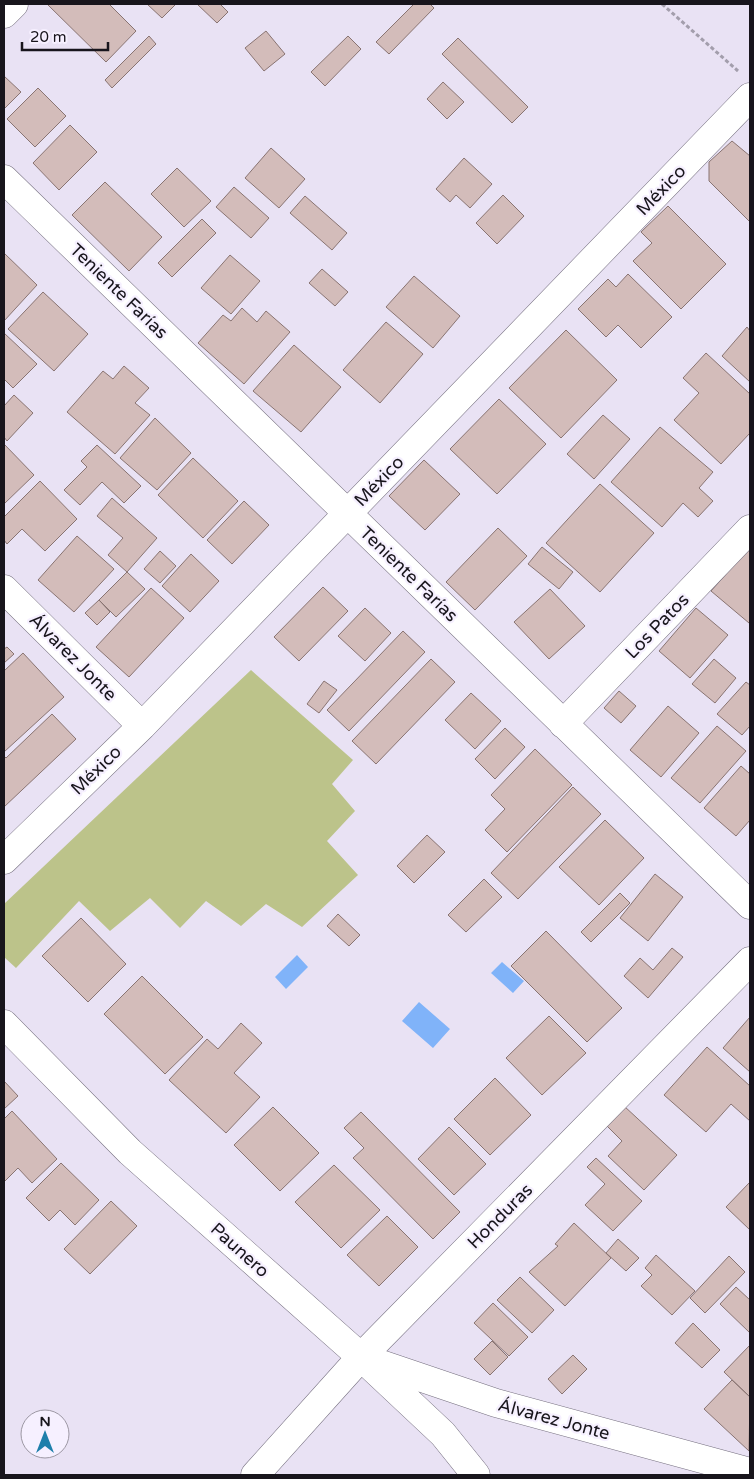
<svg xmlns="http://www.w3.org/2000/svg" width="754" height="1479" viewBox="0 0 754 1479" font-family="'Varela Round',sans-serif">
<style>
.green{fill:#bcc38a}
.water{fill:#80b3f9}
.building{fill:#d3bcba;stroke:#897472}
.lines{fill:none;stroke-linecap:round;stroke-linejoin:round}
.street-casing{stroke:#756f7f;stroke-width:29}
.path{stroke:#a39eac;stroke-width:3;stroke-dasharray:4 2.5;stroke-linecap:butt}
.street{stroke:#fff;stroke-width:28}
.labels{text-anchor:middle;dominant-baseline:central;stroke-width:4.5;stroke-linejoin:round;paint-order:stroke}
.street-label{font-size:18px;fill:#18151c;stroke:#f6f0ff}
</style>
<rect width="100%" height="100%" fill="#e9e2f4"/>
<!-- green -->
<path class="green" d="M251 670 353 760 332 784 355 811 327 841 358 875 302 927 266 904 241 926 206 901 180 928 150 898 110 931 79 901 16 968 4 957V904Z"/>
<!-- water -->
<path class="water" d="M297 955 308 967 286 989 275 977Z
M502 962 524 981 513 993 491 973Z
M419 1002 450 1029 433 1048 402 1021Z"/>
<!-- building -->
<path class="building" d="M47 4H109L136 31 106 62Z
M147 4H176L162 18Z
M197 4H220L228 12 217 23Z
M414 4H430L434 8 389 54 376 42Z
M266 31 285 54 264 71 245 48Z
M149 36 156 44 112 88 105 80Z
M348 36 361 49 325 86 311 72Z
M458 38 528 107 512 123 442 54Z
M4 76 21 92 4 109Z
M443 82 464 102 447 119 427 99Z
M38 88 66 116 35 147 7 119Z
M70 125 97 152 59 190 33 163Z
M732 141 750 156V222L709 181V162Z
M271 148 305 179 279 208 245 178Z
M464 158 492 184 470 208 456 195 450 202 436 189Z
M177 168 211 201 184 227 151 194Z
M105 182 162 237 129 271 72 215Z
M234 187 269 218 251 238 216 207Z
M503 195 524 216 497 244 476 223Z
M305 196 347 233 332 250 290 213Z
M668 206 726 264 681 309 633 261 652 243 641 232Z
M202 219 216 233 172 277 158 263Z
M4 253 37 285 4 321Z
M230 255 260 281 231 314 201 288Z
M322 269 348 292 335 306 309 283Z
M628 274 672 317 641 348 618 325 606 337 578 309 608 279 616 287Z
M414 276 460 316 433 348 386 307Z
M43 292 88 334 54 371 8 329Z
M242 308 257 322 266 311 290 332 244 384 198 343 223 315 231 321Z
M386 322 423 354 380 403 343 370Z
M747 327 750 331V382L722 356Z
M566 330 617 380 561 438 509 388Z
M4 333 37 364 13 388 4 379Z
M294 345 341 387 301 432 253 391Z
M706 353 750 394V433L721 464 674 420 699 393 683 378Z
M124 366 149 388 135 403 150 415 115 454 67 412 103 371 113 379Z
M14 395 33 413 7 441 4 437V406Z
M499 399 546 444 497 494 450 449Z
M603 415 630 439 594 479 567 454Z
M155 418 191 453 157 490 120 458Z
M660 427 713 472 699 488 713 501 698 517 683 503 662 527 611 482Z
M4 444 34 475 4 504Z
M97 445 141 486 124 503 102 482 80 505 64 490 87 467 81 461Z
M193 458 238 501 203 538 158 495Z
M424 460 460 494 425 530 389 496Z
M40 481 77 519 45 551 22 529 7 544 4 540V517Z
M600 484 654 533 600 592 546 543Z
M112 498 157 538 127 572 108 555 123 538 97 516Z
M244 501 269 525 232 564 207 540Z
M498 528 527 556 475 610 446 582Z
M77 536 114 569 74 612 38 580Z
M542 547 573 572 559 589 528 564Z
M750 547V622L749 623 711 591Z
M160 551 176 566 160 583 144 569Z
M191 554 219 581 190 612 162 586Z
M127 572 145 589 116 617 99 600Z
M323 587 348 611 299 661 274 637Z
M151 588 184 618 129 677 96 647Z
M550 589 585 626 549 659 514 622Z
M99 600 110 612 97 625 85 613Z
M365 608 391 633 365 661 338 636Z
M696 608 728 635 690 678 659 651Z
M403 631 425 652 349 731 327 710Z
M7 647 14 654 4 663V649Z
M23 653 64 697 4 752V671Z
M431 659 455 682 376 764 352 741Z
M714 659 736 678 715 703 692 684Z
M324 681 337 690 319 713 307 704Z
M746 682 750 685V726L742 735 717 714Z
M619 691 636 706 621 723 604 708Z
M471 693 501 721 475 749 445 720Z
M668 706 699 733 661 777 630 750Z
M52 714 76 739 4 807V756L6 758Z
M717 726 746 751 700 803 671 778Z
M505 728 525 747 495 779 475 759Z
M535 749 572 785 507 852 485 830 505 809 491 795Z
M741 766 750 774V820L736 836 704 808Z
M573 787 601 814 518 899 491 873Z
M605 820 644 858 599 905 559 867Z
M427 835 445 852 414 883 397 866Z
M655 874 683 897 648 941 620 918Z
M484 879 502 897 466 932 448 915Z
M620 893 630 903 591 942 581 932Z
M338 914 360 935 349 946 327 926Z
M81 918 126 964 88 1002 42 956Z
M546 931 622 1008 587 1042 511 966Z
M672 948 683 957 648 998 624 976 640 958 653 970Z
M142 976 203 1037 165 1074 104 1014Z
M549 1016 586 1053 542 1095 506 1058Z
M750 1017V1072L723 1048Z
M241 1023 262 1043 234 1073 260 1097 226 1133 169 1080 207 1039 218 1049Z
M707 1047 750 1086V1121L731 1104 706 1132 664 1095Z
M495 1078 531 1115 490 1155 454 1119Z
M4 1081 18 1096 4 1109Z
M624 1106 677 1155 644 1190 608 1156 622 1141 606 1125Z
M273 1107 319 1153 280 1191 234 1145Z
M12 1111 57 1159 32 1183 18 1168 4 1182V1119Z
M361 1112 460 1212 433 1239 353 1158 364 1148 344 1128Z
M449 1127 486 1164 454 1195 418 1159Z
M596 1158 642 1201 613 1231 585 1205 605 1184 587 1167Z
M61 1163 99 1200 75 1225 60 1210 49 1221 26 1198Z
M334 1165 380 1210 341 1248 295 1202Z
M750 1182V1230L726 1207Z
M111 1201 137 1226 90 1274 64 1249Z
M387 1216 418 1247 379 1286 347 1255Z
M574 1223 611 1258 565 1306 529 1272 558 1246 555 1244Z
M618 1239 639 1258 626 1271 606 1253Z
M656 1255 695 1291 672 1315 641 1286 652 1275 645 1268Z
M729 1256 745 1272 705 1313 690 1298Z
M520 1277 554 1310 532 1333 497 1300Z
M736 1287 750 1300V1333L720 1304Z
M493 1303 528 1337 509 1356 474 1323Z
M693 1323 720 1350 702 1368 675 1343Z
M492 1341 508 1357 490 1375 474 1359Z
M750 1345V1397L724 1372Z
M573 1355 587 1369 562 1394 548 1379Z
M732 1380 750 1397 749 1451 704 1409Z"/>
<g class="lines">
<defs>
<path id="street" d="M4 14 14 4
M4 179 750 905
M4 589 142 726
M563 724 750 529
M4 860 142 726 750 97
M4 1024 130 1152 361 1357 443 1434 476 1475
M369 1360 496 1403 750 1472
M255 1475 361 1357 750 961"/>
</defs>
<!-- street casing -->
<use href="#street" class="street-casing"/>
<!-- path -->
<path class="path" d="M662 4 738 71"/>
<!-- street -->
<use href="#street" class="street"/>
</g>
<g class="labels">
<!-- street labels -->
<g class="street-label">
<text transform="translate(661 190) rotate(-46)">México</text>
<text transform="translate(119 291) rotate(44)">Teniente Farías</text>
<text transform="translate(379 481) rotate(-46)">México</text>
<text transform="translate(409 574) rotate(44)">Teniente Farías</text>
<text transform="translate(657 626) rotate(-46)">Los Patos</text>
<text transform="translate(73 657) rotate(45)">Álvarez Jonte</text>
<text transform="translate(96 770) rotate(-44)">México</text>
<text transform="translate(500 1216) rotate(-45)">Honduras</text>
<text transform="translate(240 1250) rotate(42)">Paunero</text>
<text transform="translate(554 1419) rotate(15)">Álvarez Jonte</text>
</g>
</g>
<!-- border -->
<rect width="754" height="1479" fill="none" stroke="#18151c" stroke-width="10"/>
<!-- north arrow -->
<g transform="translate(45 1434)"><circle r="24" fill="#f6f0ff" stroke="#9d98a4"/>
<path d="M0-4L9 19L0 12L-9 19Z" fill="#1e7fab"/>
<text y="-8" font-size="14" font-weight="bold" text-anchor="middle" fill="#18151c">N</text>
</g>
<!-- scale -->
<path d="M22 42v8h86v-8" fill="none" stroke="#18151c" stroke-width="2.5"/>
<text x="30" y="42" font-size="15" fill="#18151c" stroke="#f6f0ff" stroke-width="4" paint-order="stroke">20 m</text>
</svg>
